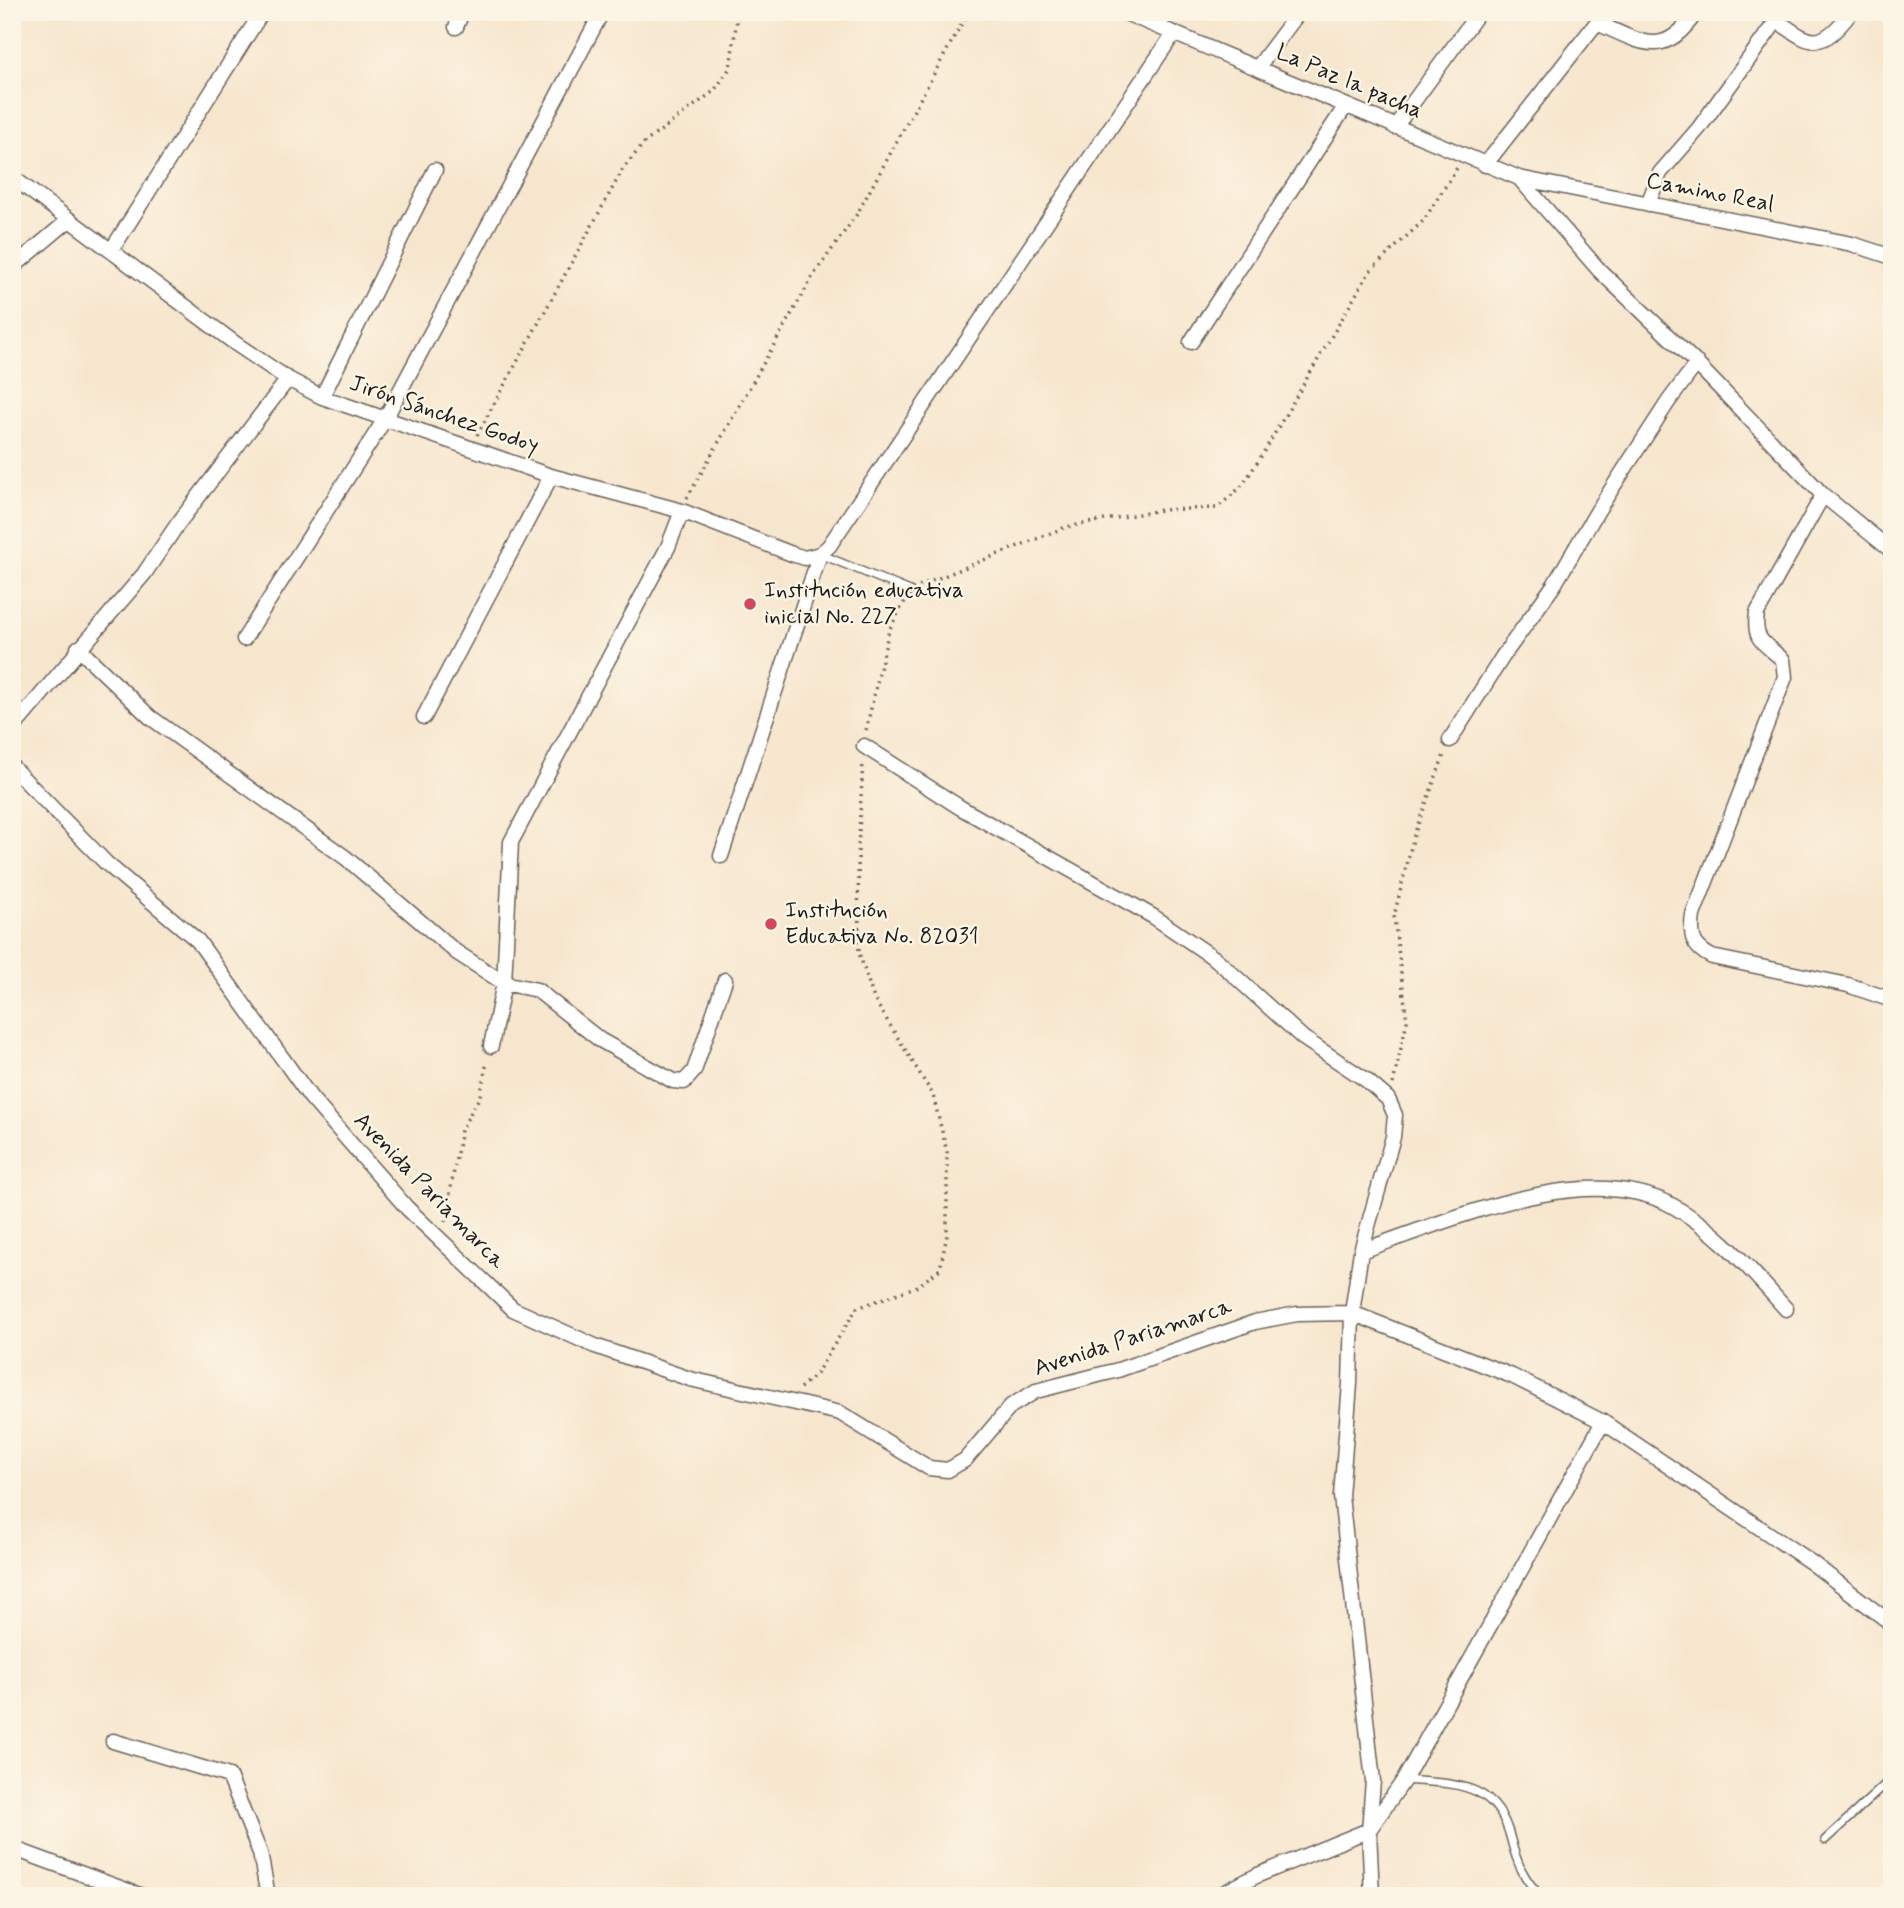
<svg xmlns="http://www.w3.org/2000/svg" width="1904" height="1908" viewBox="0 0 1904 1908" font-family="Mynerve,sans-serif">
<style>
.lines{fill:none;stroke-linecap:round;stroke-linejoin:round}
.lane-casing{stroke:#69635a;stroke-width:10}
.street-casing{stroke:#69635a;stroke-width:17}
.path{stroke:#69635a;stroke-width:3.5;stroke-dasharray:2 5;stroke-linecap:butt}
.lane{stroke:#fff;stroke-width:7}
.street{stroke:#fff;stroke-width:14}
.poi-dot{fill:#d1495b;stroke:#fcf5e5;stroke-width:2.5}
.labels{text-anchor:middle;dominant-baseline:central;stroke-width:5;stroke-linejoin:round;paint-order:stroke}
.street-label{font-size:23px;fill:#1c1c1c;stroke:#fcf5e5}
.poi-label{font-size:23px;fill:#1c1c1c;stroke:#fcf5e5;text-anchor:start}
</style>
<rect width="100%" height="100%" fill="#fcf5e5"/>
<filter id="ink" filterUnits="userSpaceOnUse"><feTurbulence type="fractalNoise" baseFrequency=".0143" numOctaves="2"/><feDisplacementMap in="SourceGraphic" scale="14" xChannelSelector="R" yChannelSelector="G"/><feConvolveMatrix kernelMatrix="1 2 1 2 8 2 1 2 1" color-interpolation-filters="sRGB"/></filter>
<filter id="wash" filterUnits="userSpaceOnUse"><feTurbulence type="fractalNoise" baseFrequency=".00686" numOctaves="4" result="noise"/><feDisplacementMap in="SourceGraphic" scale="28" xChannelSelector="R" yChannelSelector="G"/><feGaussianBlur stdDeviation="1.57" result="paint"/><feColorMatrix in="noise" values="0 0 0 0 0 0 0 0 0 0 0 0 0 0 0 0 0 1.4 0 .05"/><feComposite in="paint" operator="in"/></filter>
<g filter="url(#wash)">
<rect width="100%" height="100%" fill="#f7e6ce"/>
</g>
<g filter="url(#ink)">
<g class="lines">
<defs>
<path id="lane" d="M820 554 910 591
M1404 1780C1455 1784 1497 1781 1511 1840 1517 1863 1524 1880 1541 1896
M1825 1840 1892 1778"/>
<path id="street" d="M1123 12 1519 178 1599 270 1692 359 1823 495 1892 551
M1763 12C1806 37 1814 61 1851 12
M1597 23C1641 42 1664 61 1696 12
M456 27 462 12
M1258 67 1299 12
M1395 127 1479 12
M1485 165 1605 12
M12 177 236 344 288 379 322 397 551 476 682 511 792 554 805 558 820 554
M1519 178 1852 244 1892 257
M1648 204 1660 173 1699 128 1777 20
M111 251 262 12
M12 268 69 220
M1191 342 1345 107
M322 397 435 170
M1823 495 1757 613C1753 642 1764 642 1783 660L1785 677 1693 915C1690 936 1692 947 1712 957L1848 985 1892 1000
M244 639 385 419 602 12
M78 648 150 717 346 858 456 952 504 983 537 990 600 1040 673 1081 684 1082 694 1071 725 980
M424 717 551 476
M12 729 144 574 177 525 288 379
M1450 740 1503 656 1554 585 1598 510 1668 402 1697 363
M864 746 961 808 1154 917 1217 960 1303 1038 1366 1080 1388 1099 1395 1115 1393 1137 1361 1251 1352 1313 1350 1384 1341 1496 1373 1781 1369 1830 1372 1896
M12 767 106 863 198 941 311 1098 407 1208 513 1309 595 1346 690 1379 840 1413 929 1468 948 1470 965 1460 1011 1406 1036 1391 1118 1370 1255 1322 1297 1314 1352 1313 1512 1376 1603 1422 1812 1563 1892 1624
M721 856 820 554 829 546 1174 33
M491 1046 504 983 511 842 668 547 682 511
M1361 1251C1446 1222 1586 1158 1673 1206 1719 1232 1751 1270 1786 1309
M113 1741 229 1776 260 1853 268 1896
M12 1848 142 1896
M1218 1896 1258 1875 1369 1830 1404 1780 1603 1422"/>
</defs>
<!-- lane casing -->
<use href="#lane" class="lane-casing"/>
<!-- street casing -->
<use href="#street" class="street-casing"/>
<!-- path -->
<path class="path" d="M477 435 623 169 644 143 714 91 730 68 738 12
M687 498 813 276 857 214 968 12
M919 586 1066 527 1161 510 1217 508 1241 487 1259 460 1370 271 1424 220 1457 168
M866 730 889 630 905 601
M1393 1084 1407 1021 1394 916 1414 835 1444 755
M445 1222 461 1130 480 1096 487 1062
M800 1388 816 1374 857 1308 918 1286 940 1269 947 1235V1152L933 1095 874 999 859 953 858 849 863 762"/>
<!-- lane -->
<use href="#lane" class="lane"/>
<!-- street -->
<use href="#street" class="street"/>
</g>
</g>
<!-- markers -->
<g class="poi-dot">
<circle cx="750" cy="604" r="7"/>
<circle cx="771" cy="924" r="7"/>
</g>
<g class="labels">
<!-- street labels -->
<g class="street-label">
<text transform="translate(1349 82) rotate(23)">La Paz la pacha</text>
<text transform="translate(1710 193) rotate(11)">Camino Real</text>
<text transform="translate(444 415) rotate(19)">Jirón Sánchez Godoy</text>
<text transform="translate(429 1191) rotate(46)">Avenida Pariamarca</text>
<text transform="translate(1133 1338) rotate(-18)">Avenida Pariamarca</text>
</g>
<!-- poi labels -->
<g class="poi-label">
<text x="764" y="591">Institución educativa<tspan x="764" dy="26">inicial No. 227</tspan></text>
<text x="785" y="911">Institución<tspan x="785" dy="26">Educativa No. 82031</tspan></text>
</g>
</g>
<!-- margin -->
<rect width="1904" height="1908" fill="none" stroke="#fcf5e5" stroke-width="42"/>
</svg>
